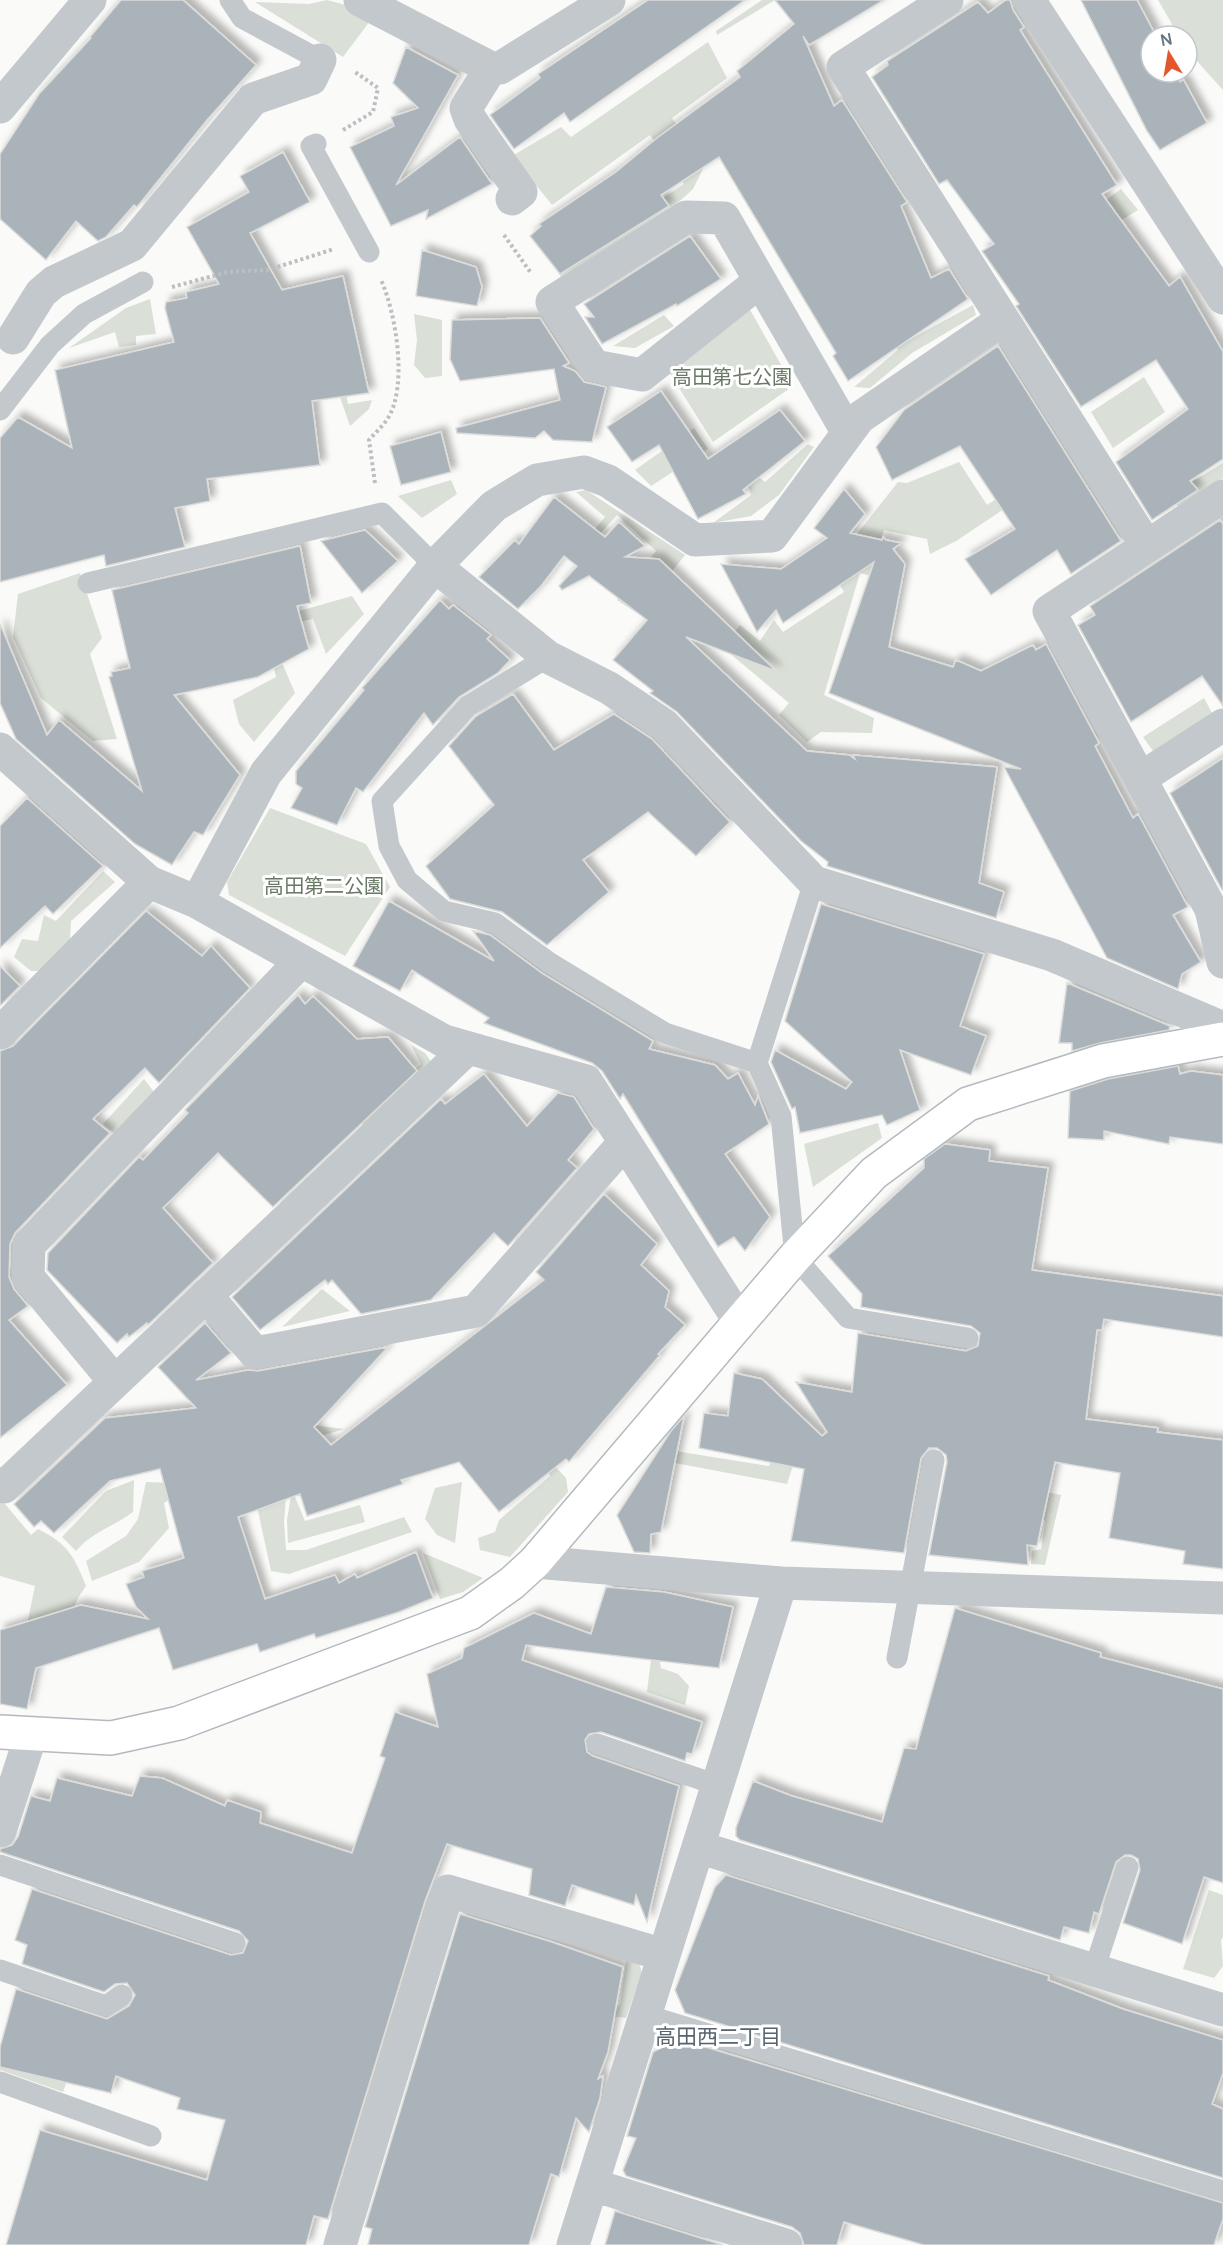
<svg xmlns="http://www.w3.org/2000/svg" width="1223" height="2245" viewBox="0 0 1223 2245" font-family="Manrope,'Noto Sans JP',sans-serif">
<style>
.green{fill:#dadfd7}
.building{fill:#aab3b9;stroke:#dcdcda;stroke-width:1.5;filter:url(#shadow)}
.lines{fill:none;stroke-linecap:round;stroke-linejoin:round}
.secondary-casing{stroke:#b3babf;stroke-width:36}
.path{stroke:#bbbfc2;stroke-width:4;stroke-dasharray:3 3;stroke-linecap:butt}
.lane{stroke:#c3c8cc;stroke-width:21}
.street{stroke:#c3c8cc;stroke-width:33}
.secondary{stroke:#fff;stroke-width:33}
.labels{text-anchor:middle;dominant-baseline:central;stroke-width:6;stroke-linejoin:round;paint-order:stroke}
.park-label{font-size:20px;fill:#687a64;stroke:#fff}
.neighbourhood-label{font-size:21px;fill:#57646e;stroke:#fff}
</style>
<defs>
<filter id="shadow"><feDropShadow dx="5.5" dy="-5.5" stdDeviation="3" flood-color="#0004"/></filter>
</defs>
<rect width="100%" height="100%" fill="#fafaf8"/>
<!-- green -->
<path class="green" d="M327 0 346 5 370 21 343 57 255 2 309 4Z
M762 0H775L717 35 716 31Z
M1158 0H1223V90L1187 50V36H1179Z
M708 42 727 78 672 118 705 165 693 189 681 200 561 277 556 269 684 184 650 135 552 205C539 187 524 174 512 156L561 127 571 137Z
M1121 189 1138 210 1097 235 1083 216Z
M869 297 907 341 973 305 976 315 912 353 870 388 854 387 898 350Z
M150 299 156 334 136 336V345L119 347 115 332 69 348 126 308Z
M749 308 793 386 713 442 669 372Z
M414 314 442 320V376L425 378 414 365 417 340Z
M664 315 674 326 635 348 613 346Z
M339 360 348 404 372 400 369 409 350 426 340 397Z
M1144 377 1165 412 1113 448 1091 412Z
M694 428 708 449 651 486 635 470Z
M808 444 814 447 779 495 751 516 713 523 751 495 747 482 755 474 765 482Z
M959 462 987 505 1016 486 1022 497 956 541 930 554 927 539 884 530 871 576 860 573 824 695 874 718 872 733 821 732 807 742 779 715 789 703 722 647 740 625 760 641 774 620 783 632 844 592 824 556 842 553 898 482 907 483Z
M1223 463V478L1179 508 1171 495Z
M451 480 457 494 422 518 398 496Z
M586 490 685 555 638 614 617 600 656 551 617 515 575 562 570 559 605 517 576 492Z
M80 573 102 638 90 654 117 739 93 741 41 698 13 637 18 594Z
M352 596 364 614 326 654 313 619 273 628 277 651 295 693 254 742 239 724 233 700 276 677 261 613 285 615Z
M1204 698 1212 713 1153 751 1143 737Z
M270 808 366 844 390 887 345 956 229 895 227 882Z
M103 871 115 882 71 921 70 942 42 971H31L14 957 22 939 38 941 44 915 56 921Z
M411 1045 425 1053 435 1067 366 1126 355 1121 421 1064Z
M144 1079 154 1092 115 1134 103 1124Z
M878 1123 882 1138 813 1187 804 1144Z
M322 1289 350 1311 282 1327Z
M312 1425 344 1429 314 1438 287 1484 284 1522 286 1550H306L404 1517 412 1532 289 1574 271 1571 258 1511 251 1454Z
M675 1451 769 1466 773 1455 795 1459 787 1484 675 1463Z
M550 1461 566 1478 568 1492 510 1557 480 1550 478 1538 495 1532 499 1520 550 1476 545 1464Z
M134 1480 133 1512C113 1527 92 1532 76 1551L62 1537 106 1491Z
M992 1480 1061 1495 1045 1565 1031 1564 1032 1551 1041 1549 1045 1521Z
M146 1482 171 1483 177 1495 164 1503 169 1528 139 1562 92 1581 86 1561 126 1536 138 1519Z
M462 1482 455 1543 437 1535 425 1519 435 1488Z
M292 1490 305 1521 360 1505 365 1522 288 1543 287 1520Z
M0 1498 31 1535 38 1529C68 1544 74 1556 86 1586L78 1598 66 1625 23 1644 35 1586 0 1576Z
M423 1553 483 1578 463 1592 440 1599Z
M659 1658 661 1668 678 1674 689 1686 685 1705 647 1692 651 1659Z
M1209 1890 1223 1895V1937L1221 1940 1223 1966 1214 1978 1183 1969Z
M637 1957 642 1973 626 2018 610 2016 620 2004 626 1961Z
M0 2052 69 2075 63 2092 0 2070Z"/>
<!-- building -->
<path class="building" d="M121 0H183L256 65 207 120 137 207 134 205 106 237 98 241 76 221 46 260 0 219V154L39 94 91 38 90 37Z
M648 0H745L570 122 564 113 514 149 490 115 540 78 538 74Z
M775 0H884L809 45 803 36 834 106 842 100 907 202 901 206 931 278 949 269 968 299 848 381 833 356 836 353 719 157 661 195 669 206 560 274 530 236 541 226 539 224 616 172 657 138 740 77 737 71 794 24Z
M1006 0H1010L1013 10 1024 27 1020 30 1117 185 1102 194 1169 286 1180 277 1223 352V459L1190 481 1198 490 1152 520 1116 462 1188 409 1156 360 1081 407 1016 306 1019 304 982 251 994 244 947 180 939 184 872 77 888 65 887 61 978 2 988 13Z
M1081 0H1137L1156 36H1151V72H1175L1180 82 1183 79 1207 123 1160 150 1147 131Z
M406 47 458 75 396 185 460 137 492 184 426 219 428 210 391 226 350 147 394 126 391 117 418 108 393 83Z
M283 152 310 202 250 233 282 290 343 276 369 393 312 401 320 465 207 479 210 501 175 508 185 547 106 566 104 555 0 582V438L18 417 72 448 55 370 174 342 165 308 166 302 187 298 186 292 219 284 187 227 249 192 240 176Z
M690 236 721 279 677 306 676 304 602 344 585 317H594L584 304Z
M422 250 476 267 482 287 477 306 416 296Z
M540 318 569 363 563 366 575 371 584 382 606 387 592 442 553 440 544 431 535 438 457 433 456 428 560 400 554 369 460 381 450 359 452 320Z
M998 346 1121 541 1071 574 1057 550 991 595 965 559 1015 529 960 446 892 480 876 447 904 410Z
M661 391 708 459 780 410 805 441 743 490 746 494 698 519 659 445 632 462 607 427Z
M441 432 451 472 401 485 390 446Z
M844 489 865 514 850 533 882 540 883 537 886 540 901 543 893 549 905 564 889 647 953 667 956 660 981 671 1033 645 1036 650 1046 644 1099 743 1095 746 1133 818 1138 814 1188 907 1173 915 1201 962 1182 974 1178 989 1107 958 1004 767 1021 769 829 693 874 562 783 623 776 610 757 632 721 564 781 569 827 538 814 528Z
M554 497 605 537 619 522 645 546 625 557 659 559 776 671 686 637 807 751 849 755 855 759 853 755 997 767 979 883 1004 892 996 918 827 866 828 862 801 841 677 712 650 693 653 691 613 660 647 620 589 576 562 590 559 586 577 566 564 556 541 586 518 609 479 577 515 540 519 544Z
M1220 520 1223 524V706L1202 676 1131 722 1078 625 1095 615 1090 606Z
M365 530 398 561 362 593 321 541Z
M300 546 311 603 297 606 309 649 258 677 174 695 240 775 203 835 194 832 172 865 135 844 16 739 0 703V624L47 735 59 720 142 791 109 677 112 676 111 672 130 668 112 590Z
M440 600 449 609 453 605 491 635 487 639 510 660 498 673 459 697 433 725 424 713 363 792 356 788 337 825 291 808 302 788 296 784V771L364 690 362 688Z
M513 694 554 750 614 714 652 739 730 822 696 856 648 812 583 860 609 892 547 945 502 912 450 899 426 866 494 805 449 746 476 716Z
M1223 758V890H1222L1170 793Z
M27 798 103 866 53 914 45 906 0 948V826Z
M389 901 494 961 473 931 490 935 543 974 653 1041 649 1049 715 1065 728 1079 738 1073 755 1105 758 1096 769 1124 725 1154 770 1217 745 1251 734 1237 718 1247 623 1094 620 1099 602 1071 592 1063 484 1023 489 1018 412 970 400 991 353 966Z
M821 904 984 954 960 1026 986 1036 971 1075 900 1050 920 1110 887 1125 882 1115 800 1133 795 1107 792 1109 771 1062 775 1050 846 1089 852 1082 785 1021Z
M146 911 202 956 211 946 250 988 159 1083 145 1068 93 1119 110 1133 15 1233 10 1244 9 1277 14 1289 28 1306 9 1320 67 1385 0 1438V1051L13 1046Z
M0 966 20 986 0 1006Z
M1067 983 1170 1026 1169 1030 1100 1043 1072 1051V1043H1059Z
M298 995 305 1004 313 996 357 1039 388 1037 417 1071 273 1207 218 1153 163 1208 213 1263 148 1325 147 1323 129 1337 127 1334 117 1343 47 1270 48 1253 139 1157 143 1160 188 1113 185 1110Z
M1178 1066 1180 1074 1191 1071 1223 1075V1144L1170 1137 1169 1144 1104 1131V1140L1068 1138 1070 1091 1108 1079Z
M484 1074 527 1126 558 1093 574 1097 594 1129 568 1160 577 1168 508 1246 494 1233 431 1300 361 1314 332 1280 328 1284 325 1280 260 1330 232 1297 441 1099 445 1104Z
M945 1144 990 1150 989 1161 1048 1168 1032 1270 1223 1296V1337L1104 1319 1102 1330H1097L1086 1419 1158 1428 1157 1432 1223 1440V1569L1183 1564 1185 1551 1109 1538 1120 1473 1055 1462 1037 1546 1027 1545 1028 1565 929 1555 947 1462 946 1455 937 1448H929L921 1458 904 1553 791 1541 804 1469 699 1448 704 1413 728 1416 734 1373 762 1379 822 1436 827 1432 796 1382 852 1392 858 1333 966 1351 978 1346 980 1333 971 1326 861 1307 862 1294 828 1256 924 1168V1159Z
M604 1194 657 1244 641 1265 669 1291 665 1307 685 1325 658 1354 660 1355 569 1462 566 1459 499 1512 459 1462 401 1480 403 1484 307 1516 300 1494 238 1517 265 1599 335 1575 339 1583 355 1574 357 1578 416 1552 433 1598 399 1612 316 1638 314 1634 260 1652 257 1644 173 1670 159 1628 36 1668 27 1709 0 1704V1630L81 1605 148 1619 136 1607 126 1584 144 1577 142 1571 184 1558 160 1469 110 1481 54 1533 41 1521 34 1527 14 1504 105 1418 196 1408 158 1367 205 1323 231 1353 196 1380 248 1370 258 1371 388 1347 314 1427 331 1445 544 1280 536 1272Z
M684 1416 661 1532 651 1534 650 1553 634 1552 617 1515 671 1431Z
M606 1587 664 1592 733 1607 719 1668 526 1645 522 1660 702 1722 692 1754 687 1753 685 1761 601 1732 589 1734 585 1740 587 1752 593 1756 679 1786 647 1922 636 1895 634 1905 572 1885 565 1906 529 1895 532 1869 447 1844 425 1901 328 2219 314 2216 306 2245H6L40 2130 207 2180 225 2120 177 2109 180 2098 116 2076 111 2093 0 2067V2047L16 1989 107 2019 129 2006 135 1995 127 1983 115 1984 104 1992 22 1964 27 1945 15 1940 32 1889 231 1955 243 1953 248 1941 239 1931 0 1852V1849L12 1845 18 1837 31 1796 50 1801 57 1778 132 1796 140 1776 162 1778 225 1806 227 1800 261 1812 260 1823 352 1853 385 1758 380 1756 395 1712 438 1727 427 1674 462 1658 464 1648 534 1613 591 1634Z
M955 1608 1101 1653 1100 1657 1223 1689V1883L1204 1877 1182 1944 1123 1923 1140 1870 1138 1859 1131 1855H1125L1116 1862 1099 1914 1094 1912 1089 1933 1064 1927 1060 1940 740 1840 736 1836V1828L753 1781 792 1796 882 1822 904 1748 916 1749Z
M726 1875 1049 1976 1048 1980 1123 2009 1223 2040V2073L1212 2104 1223 2109V2178L685 2013 675 1990 715 1887Z
M460 1914 552 1942 623 1967 608 2052 598 2079 603 2076 600 2098 589 2132 576 2118 559 2177 551 2174 529 2245H368L372 2229 365 2227Z
M679 2039 1223 2203V2219L1214 2245H924L844 2222 837 2245H804L800 2233 792 2227 626 2176 623 2170 636 2138 627 2136 653 2052Z
M615 2211 723 2245H605Z"/>
<g class="lines">
<defs>
<path id="secondary" d="M0 1732 111 1738 179 1723 470 1613 512 1583 535 1562 795 1257 874 1173 968 1104 1103 1061 1223 1039"/>
</defs>
<!-- secondary casing -->
<use href="#secondary" class="secondary-casing"/>
<!-- path -->
<path class="path" d="M343 130 373 112 378 88 355 72
M504 235 531 273
M172 287 228 272 268 270 334 249
M375 483 369 440C375 433 383 426 388 418 408 386 396 313 381 280"/>
<!-- lane -->
<path class="lane" d="M230 0 242 18 320 60
M316 144 311 146 369 252
M0 410 50 345 84 314 143 282
M88 583 382 513 435 566
M548 657 468 706 382 801 389 846 407 880 444 911 495 923 550 963 665 1033 757 1063 781 1116 795 1257 848 1318 968 1338
M757 1063 814 882
M897 1658 934 1460
M597 1744 717 1785
M0 1865 235 1943
M0 1970 106 2006 122 1995
M1094 1970 1128 1867
M646 2015 1223 2191
M0 2082 151 2136"/>
<!-- street -->
<path class="street" d="M360 0 491 68H500L609 0
M947 0 843 67 1146 545
M1029 0 1223 298
M491 68 466 108 470 119 521 192 512 199
M0 107 90 0
M759 282 642 375 594 366 552 302 686 217 724 218 848 433
M13 338 41 293 54 282 132 245 253 99 311 79 320 60
M1223 496 1049 611 1211 909 1223 962
M435 566 548 657 609 688 664 725 814 882 1052 955 1223 1028
M0 749 149 882 197 902 444 1041 586 1081 740 1322
M1141 778 1223 725
M197 902 266 773 435 566 494 506 537 480 584 472 608 481 695 540 772 536 859 418 1002 320
M0 1033 149 882
M206 1295 255 1353 476 1311 625 1142
M115 1382 28 1277 29 1245 301 961
M0 1484 4 1487 468 1048
M535 1562 781 1583 1223 1598
M0 1831 31 1735
M698 1847 1223 2010
M593 2185 786 2245
M340 2245 448 1891 664 1955
M573 2245 781 1583"/>
<!-- secondary -->
<use href="#secondary" class="secondary"/>
</g>
<g class="labels">
<!-- park labels -->
<g class="park-label">
<text x="732" y="376">高田第七公園</text>
<text x="324" y="885">高田第二公園</text>
</g>
<!-- neighbourhood labels -->
<g class="neighbourhood-label">
<text x="718" y="2036">高田西二丁目</text>
</g>
</g>
<!-- north arrow -->
<g transform="translate(1169 54) rotate(349)"><circle r="28" fill="#ffffff" stroke="#c1c8cd" stroke-width="1.5"/>
<path d="M0-4.5L10 22L0 15L-10 22Z" fill="#e4572e"/>
<text y="-9" font-size="16" font-weight="bold" text-anchor="middle" fill="#657683">N</text>
</g>
</svg>
